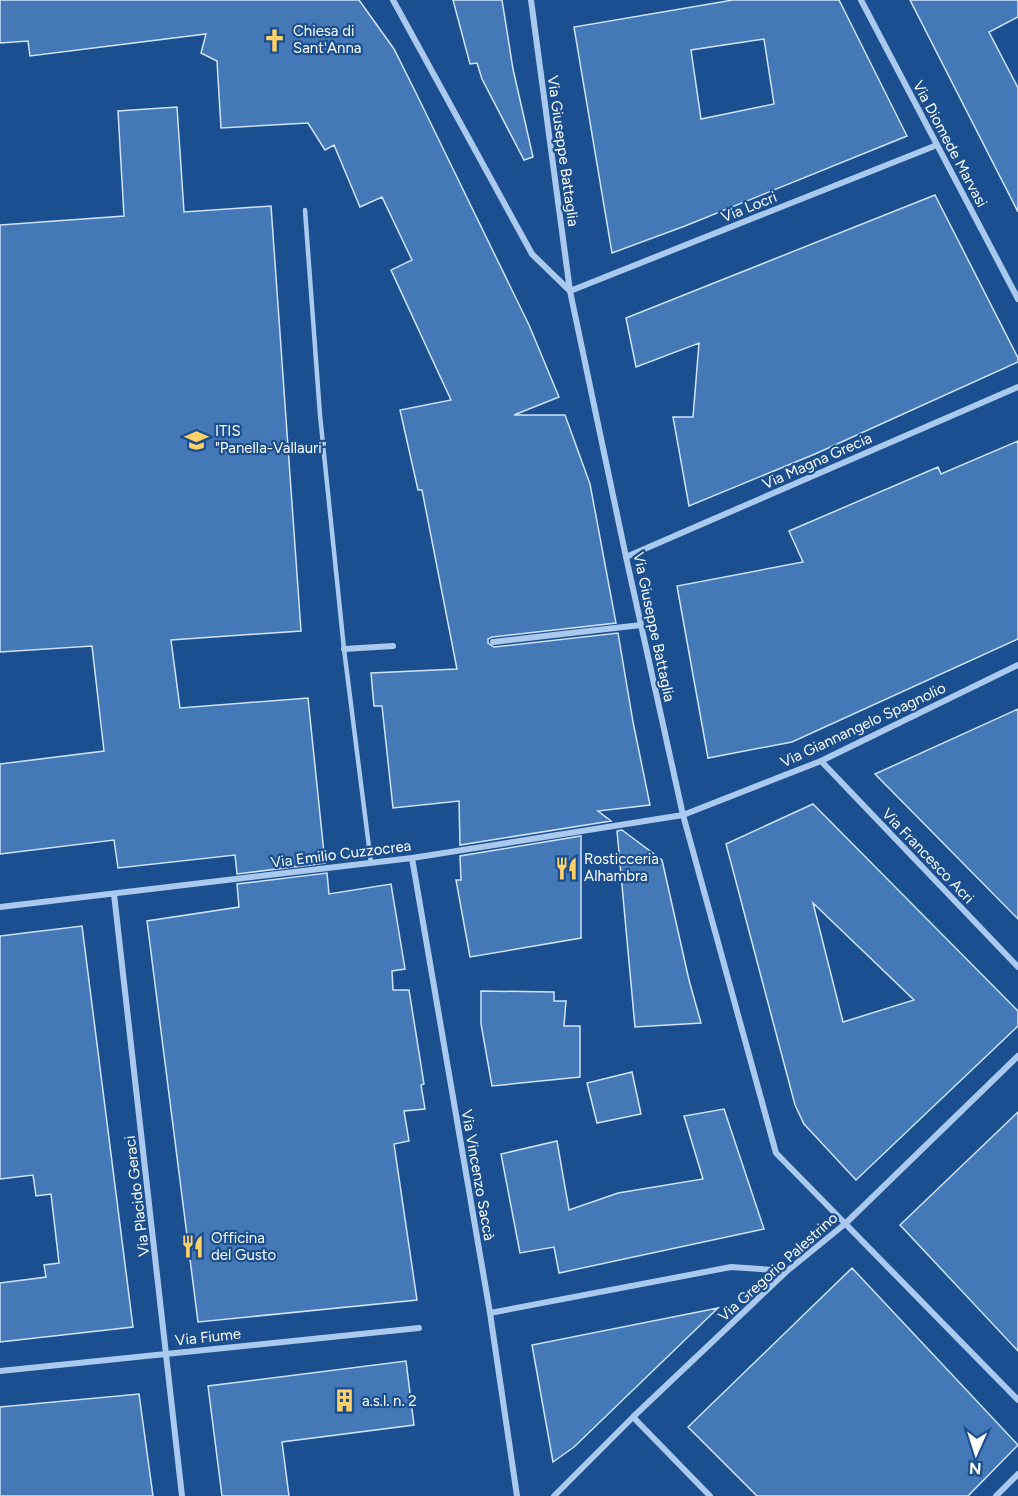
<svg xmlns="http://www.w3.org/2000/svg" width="1018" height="1496" viewBox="0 0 1018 1496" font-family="Figtree,sans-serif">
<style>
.building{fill:#4478b7;stroke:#cfe3fa;stroke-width:1.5;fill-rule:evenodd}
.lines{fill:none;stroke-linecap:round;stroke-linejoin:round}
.lane{stroke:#a9c9ee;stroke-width:4.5}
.street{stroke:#a9c9ee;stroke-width:6}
.labels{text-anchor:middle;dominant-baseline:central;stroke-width:4.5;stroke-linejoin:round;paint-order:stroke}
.poi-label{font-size:15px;fill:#fff;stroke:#1b4f8f;text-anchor:start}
.street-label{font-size:15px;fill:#fff;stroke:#1b4f8f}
</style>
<rect width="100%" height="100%" fill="#1b4f8f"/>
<!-- building -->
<path class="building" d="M0 0H359L394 49 416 93 529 325 559 397 514 415H565L590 484 616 623 492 637 488 639V643L494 647 618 633 633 722 650 805 598 811 611 821 460 845 459 801 393 808 382 706H374L371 673 457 669 422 490H418L400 410 451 400 391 270 412 260 382 197 360 207 334 145 325 150 308 123 221 128 217 61 201 53 206 34 30 56 28 41 0 43Z
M453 0H502L513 69 533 157 524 160 482 79 477 63 470 64Z
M733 0H839L907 136 685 226 612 253 574 27ZM764 39 774 104 701 119 691 50Z
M910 0H1018V17L989 32 1018 88V212Z
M177 107 184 212 271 206 301 631 171 640 180 708 308 698 325 863 237 874 235 855 118 868 114 840 0 854V764L104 751 92 646 0 652V225L124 216 118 111Z
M935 195 1018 358V362L815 454 689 506 673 417H693L699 343 636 367 626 318Z
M1018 441V639L792 742 708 758 677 586 803 562 789 531 938 467 941 474Z
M1018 709V919L875 774Z
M813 804 1018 1011V1026L856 1180 804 1124 795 1105 726 844ZM813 903 914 1000 843 1022Z
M622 830 662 860 689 980 701 1023 635 1027 617 831Z
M581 836V938L470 957 456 880H461L460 856Z
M327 873 329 894 391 884 405 969 392 971 393 990H409L424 1084 421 1085 425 1109 404 1111 409 1141 394 1144 417 1300 198 1322 147 921 239 907 237 884Z
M82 926 133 1327 0 1342V1283L46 1277 44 1265 59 1263 51 1194 36 1196 33 1175 0 1179V936Z
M481 991 554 992V1001H566L564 1026H580V1077L492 1086 481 1024Z
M632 1072 641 1114 597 1123 587 1083Z
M724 1109 764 1229 559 1273 554 1247 520 1253 501 1154 557 1141 569 1210 618 1193 703 1179 684 1116Z
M1018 1112V1351L900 1225Z
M852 1268 1018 1445 968 1496H757L688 1427Z
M718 1308 574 1447 553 1462 532 1345Z
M406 1361 414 1425 282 1442 289 1496H222L208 1386Z
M139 1394 153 1496H0V1407Z"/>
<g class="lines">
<!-- lane -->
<path class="lane" d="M305 210 320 415 344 649 371 863"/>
<!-- street -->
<path class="street" d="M393 0 532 254 570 291 937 145
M531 0 570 291 626 557 683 815 776 1153 1018 1400
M861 0 1018 299
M626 557 1018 387
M493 642 641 625
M344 649 393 646
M821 761 1018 967
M412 858 490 1313 517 1496
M114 894 182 1496
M0 907 412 858 683 815 821 761 1018 665
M490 1313 731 1267 787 1271
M0 1371 419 1328
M633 1417 710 1496
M554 1496 633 1417 787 1271 846 1223 1018 1056
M996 1496 1018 1474"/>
</g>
<!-- icons -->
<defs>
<symbol id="church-bare" viewBox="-9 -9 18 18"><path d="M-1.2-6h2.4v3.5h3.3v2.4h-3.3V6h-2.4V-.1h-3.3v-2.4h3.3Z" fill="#ffd166" stroke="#1b4f8f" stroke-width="2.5" paint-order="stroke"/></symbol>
<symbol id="school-bare" viewBox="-9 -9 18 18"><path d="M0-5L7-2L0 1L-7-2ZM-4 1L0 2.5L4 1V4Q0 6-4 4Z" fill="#ffd166" stroke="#1b4f8f" stroke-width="2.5" paint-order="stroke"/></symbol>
<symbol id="restaurant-bare" viewBox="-9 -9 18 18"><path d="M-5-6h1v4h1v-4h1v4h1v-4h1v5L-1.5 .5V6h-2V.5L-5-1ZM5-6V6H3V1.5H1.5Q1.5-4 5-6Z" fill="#ffd166" stroke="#1b4f8f" stroke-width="2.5" paint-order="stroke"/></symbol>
<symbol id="building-bare" viewBox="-9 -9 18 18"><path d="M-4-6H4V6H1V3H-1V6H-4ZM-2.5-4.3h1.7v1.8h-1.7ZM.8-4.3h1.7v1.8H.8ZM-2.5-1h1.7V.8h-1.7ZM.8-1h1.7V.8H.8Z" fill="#ffd166" stroke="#1b4f8f" stroke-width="2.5" paint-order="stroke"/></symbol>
</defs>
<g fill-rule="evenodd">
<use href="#church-bare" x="258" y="24" width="33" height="33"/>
<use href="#school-bare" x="180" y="424" width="33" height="33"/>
<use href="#restaurant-bare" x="550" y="852" width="33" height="33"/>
<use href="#restaurant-bare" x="176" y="1230" width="33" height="33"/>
<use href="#building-bare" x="328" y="1384" width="33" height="33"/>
</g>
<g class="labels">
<!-- poi labels -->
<g class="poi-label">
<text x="293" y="31">Chiesa di<tspan x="293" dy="17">Sant'Anna</tspan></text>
<text x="215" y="431">ITIS<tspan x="215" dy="17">"Panella-Vallauri"</tspan></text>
<text x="584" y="859">Rosticceria<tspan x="584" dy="17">Alhambra</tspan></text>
<text x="211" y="1238">Officina<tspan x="211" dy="17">del Gusto</tspan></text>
<text x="362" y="1401">a.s.l. n. 2</text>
</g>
<!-- street labels -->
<g class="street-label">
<text transform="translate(950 144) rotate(62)">Via Diomede Marvasi</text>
<text transform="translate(563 151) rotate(82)">Via Giuseppe Battaglia</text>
<text transform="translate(749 207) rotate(-22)">Via Locri</text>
<text transform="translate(817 461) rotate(-24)">Via Magna Grecia</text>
<text transform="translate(654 627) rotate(78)">Via Giuseppe Battaglia</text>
<text transform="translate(863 725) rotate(-25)">Via Giannangelo Spagnolio</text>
<text transform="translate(341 854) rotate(-7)">Via Emilio Cuzzocrea</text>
<text transform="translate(928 856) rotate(46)">Via Francesco Acri</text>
<text transform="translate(478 1175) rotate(80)">Via Vincenzo Saccà</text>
<text transform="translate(137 1196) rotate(-97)">Via Placido Geraci</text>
<text transform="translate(778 1267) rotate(-42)">Via Gregorio Palestrino</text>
<text transform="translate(208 1337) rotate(-6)">Via Fiume</text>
</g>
</g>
<!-- north arrow -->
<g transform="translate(976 1454) rotate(183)" stroke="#1b4f8f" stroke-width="4.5" paint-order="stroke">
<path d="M0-4.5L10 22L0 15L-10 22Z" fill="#ffffff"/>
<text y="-9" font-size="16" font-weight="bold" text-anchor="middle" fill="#ffffff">N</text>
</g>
</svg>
